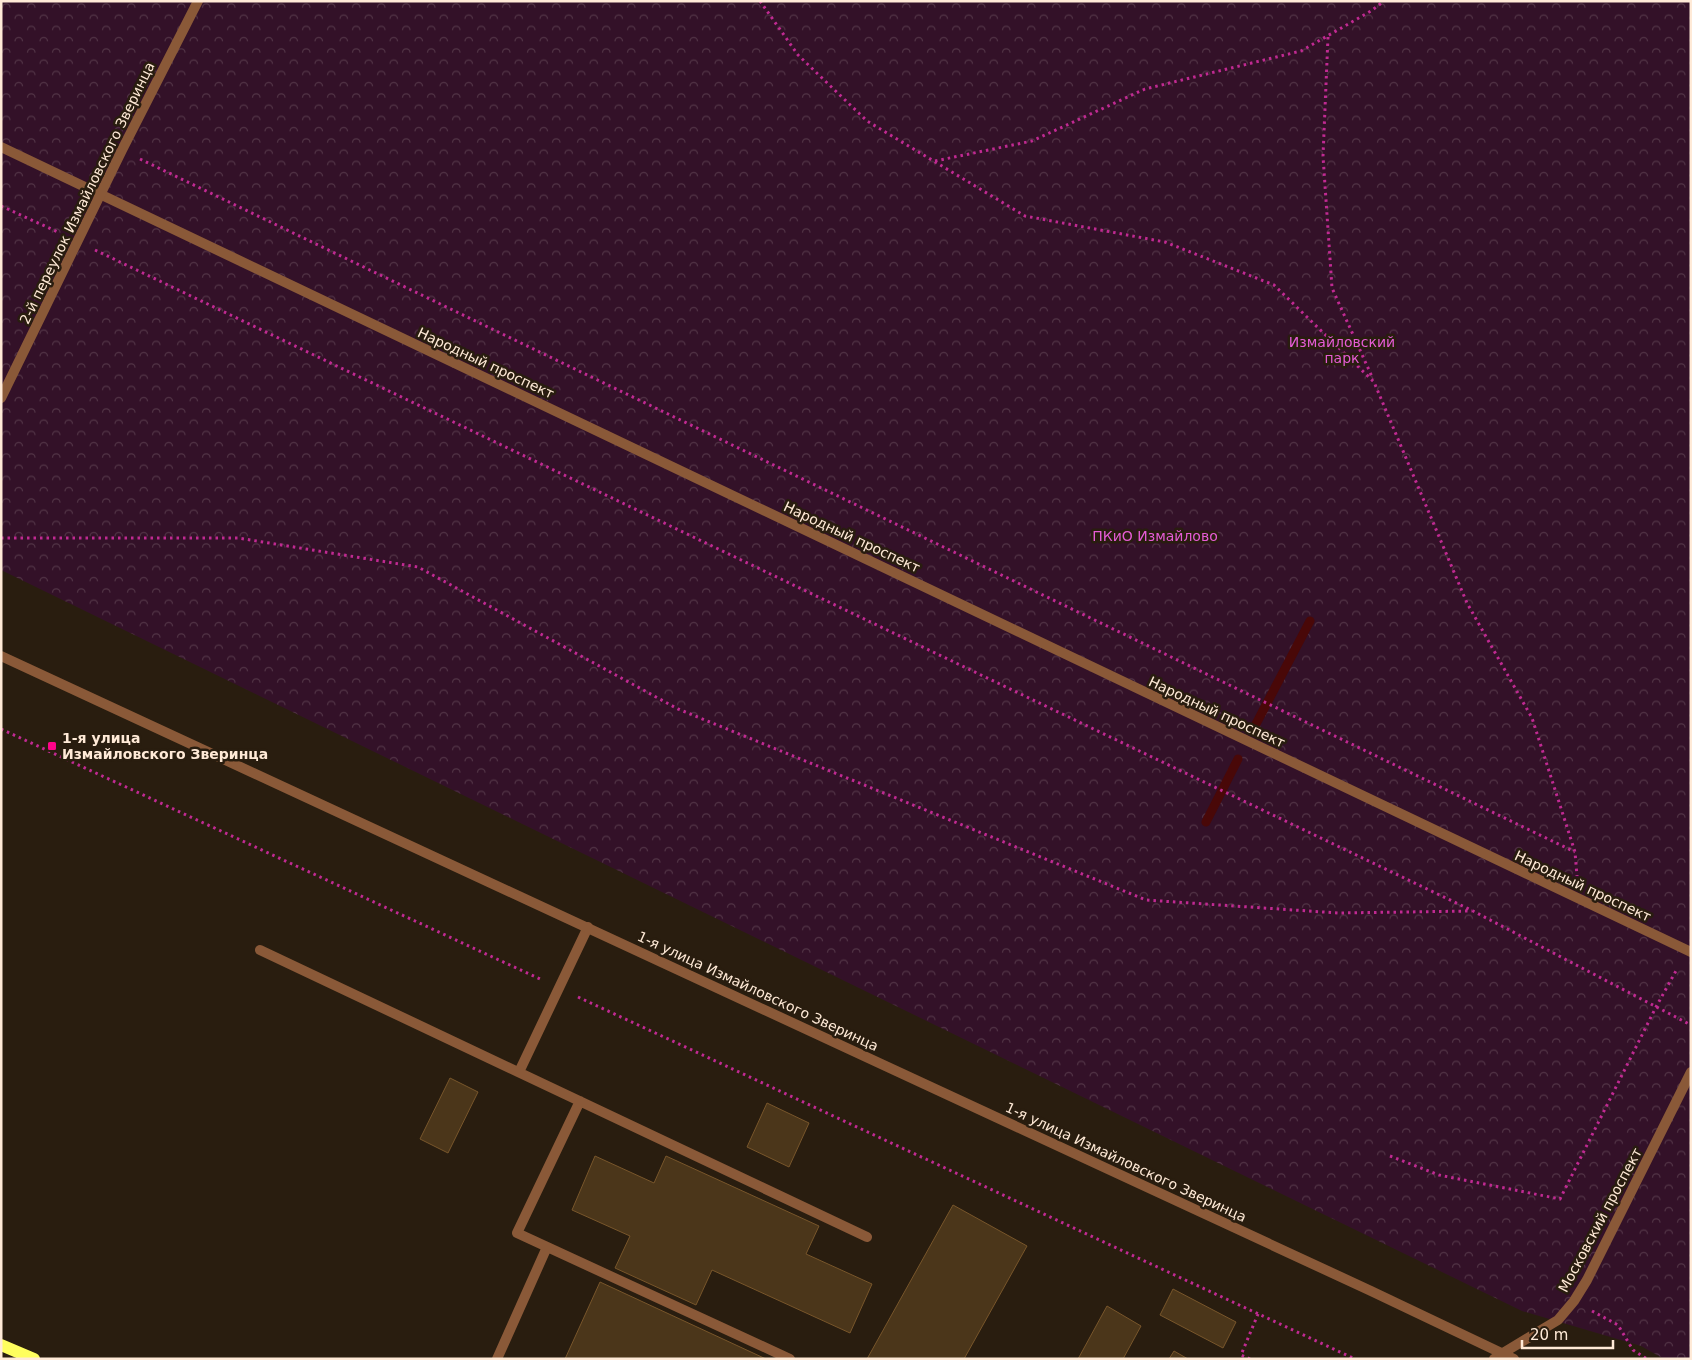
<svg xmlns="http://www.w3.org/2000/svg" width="1692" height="1360" viewBox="0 0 1692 1360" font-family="'DejaVu Sans',sans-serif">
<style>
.park{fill:url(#park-crowns)}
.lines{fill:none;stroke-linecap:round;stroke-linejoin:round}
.stream{stroke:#490808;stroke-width:9}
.building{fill:#4b361a;stroke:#78562b}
.path{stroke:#c02a92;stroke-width:3;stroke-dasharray:2.5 4;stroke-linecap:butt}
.service{stroke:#8a5938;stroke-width:10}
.pedestrian{stroke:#8a5938;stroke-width:10}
.minor{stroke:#8a5938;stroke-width:10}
.tertiary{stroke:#8a5938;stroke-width:10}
.primary{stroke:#fffe5e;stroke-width:12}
.poi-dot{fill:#ff038a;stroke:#291d0f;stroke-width:2}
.labels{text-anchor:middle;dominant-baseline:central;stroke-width:5;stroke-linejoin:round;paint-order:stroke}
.street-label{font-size:14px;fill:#ffead7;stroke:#291d0f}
.park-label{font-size:14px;fill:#e65cd6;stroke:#291d0f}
.poi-label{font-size:14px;font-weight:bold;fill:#ffead7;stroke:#291d0f;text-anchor:start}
</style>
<defs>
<pattern id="park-crowns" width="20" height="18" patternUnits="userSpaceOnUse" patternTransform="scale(1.25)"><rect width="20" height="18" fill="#331128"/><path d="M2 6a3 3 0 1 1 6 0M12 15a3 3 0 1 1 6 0" fill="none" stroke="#523446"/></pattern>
</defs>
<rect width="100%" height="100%" fill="#291d0f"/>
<!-- park -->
<path class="park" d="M1 1H1691V1359H1664L1641 1346 1522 1311 1 570Z"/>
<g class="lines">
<!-- stream -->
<path class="stream" d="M1256 724 1310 621
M1206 822 1238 759"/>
</g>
<!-- building -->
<path class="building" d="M450 1078 478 1092 448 1153 420 1139Z
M767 1103 809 1123 789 1167 747 1147Z
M595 1156 654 1183 666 1156 819 1226 806 1254 872 1284 850 1333 712 1270 696 1305 615 1268 630 1236 572 1210Z
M953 1205 1027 1246 964 1359H867Z
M600 1282 766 1359H565Z
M1173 1289 1236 1322 1223 1348 1160 1315Z
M1107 1306 1141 1326 1123 1359H1078Z
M1174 1351 1188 1359H1169Z"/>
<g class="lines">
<!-- path -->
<path class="path" d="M760 1 798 55 867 121 1025 216 1165 242 1274 285 1374 382 1467 603 1532 718 1575 852 1577 876
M1328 37 1323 156 1332 288 1373 379
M140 159 1575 852
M935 161 1032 141 1145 89 1301 51 1371 11 1384 1
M1 206 60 233
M95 250 1473 911 1691 1025
M1 538H238L418 567 678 709 1146 900 1338 913 1472 911
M1 729 540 979
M578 997 1355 1359
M1390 1156 1439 1175 1560 1199 1656 1007 1677 969
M1592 1311 1618 1325 1633 1350 1647 1359
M1250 1359 1241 1355 1258 1314"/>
<!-- service -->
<path class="service" d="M260 950 867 1237
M519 1072 588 927
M580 1101 517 1233 790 1359
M497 1359 547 1247"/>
<!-- pedestrian -->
<path class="pedestrian" d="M1 147 1691 952"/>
<!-- minor -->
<path class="minor" d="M1 398 122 150 198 1
M1494 1359 1503 1353"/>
<!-- tertiary -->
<path class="tertiary" d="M1 656 1371 1291 1514 1359
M1503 1353 1558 1320 1574 1301 1587 1280 1691 1072"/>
<!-- primary -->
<path class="primary" d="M1 1345 34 1359"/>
</g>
<!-- markers -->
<rect class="poi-dot" x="47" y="741" width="10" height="10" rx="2.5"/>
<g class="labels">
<!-- street labels -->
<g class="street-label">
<text transform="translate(87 193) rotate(-64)">2-й переулок Измайловского Зверинца</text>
<text transform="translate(486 363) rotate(25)">Народный проспект</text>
<text transform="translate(852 537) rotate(25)">Народный проспект</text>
<text transform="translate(1217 712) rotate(25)">Народный проспект</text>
<text transform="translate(1583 886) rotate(25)">Народный проспект</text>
<text transform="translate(758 991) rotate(25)">1-я улица Измайловского Зверинца</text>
<text transform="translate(1126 1162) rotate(25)">1-я улица Измайловского Зверинца</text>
<text transform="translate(1600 1220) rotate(-62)">Московский проспект</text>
</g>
<!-- park labels -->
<g class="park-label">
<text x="1342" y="342">Измайловский<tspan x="1342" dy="16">парк</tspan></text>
<text x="1155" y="536">ПКиО Измайлово</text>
</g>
<!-- poi labels -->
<g class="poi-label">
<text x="62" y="738">1-я улица<tspan x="62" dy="16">Измайловского Зверинца</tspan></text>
</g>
</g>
<!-- border -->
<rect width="1692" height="1360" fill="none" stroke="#ffead7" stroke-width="5"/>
<!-- scale -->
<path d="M1522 1340v8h91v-8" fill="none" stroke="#ffead7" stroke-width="2.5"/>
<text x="1530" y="1340" font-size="15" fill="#ffead7" stroke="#291d0f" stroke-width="4" paint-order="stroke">20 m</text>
</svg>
